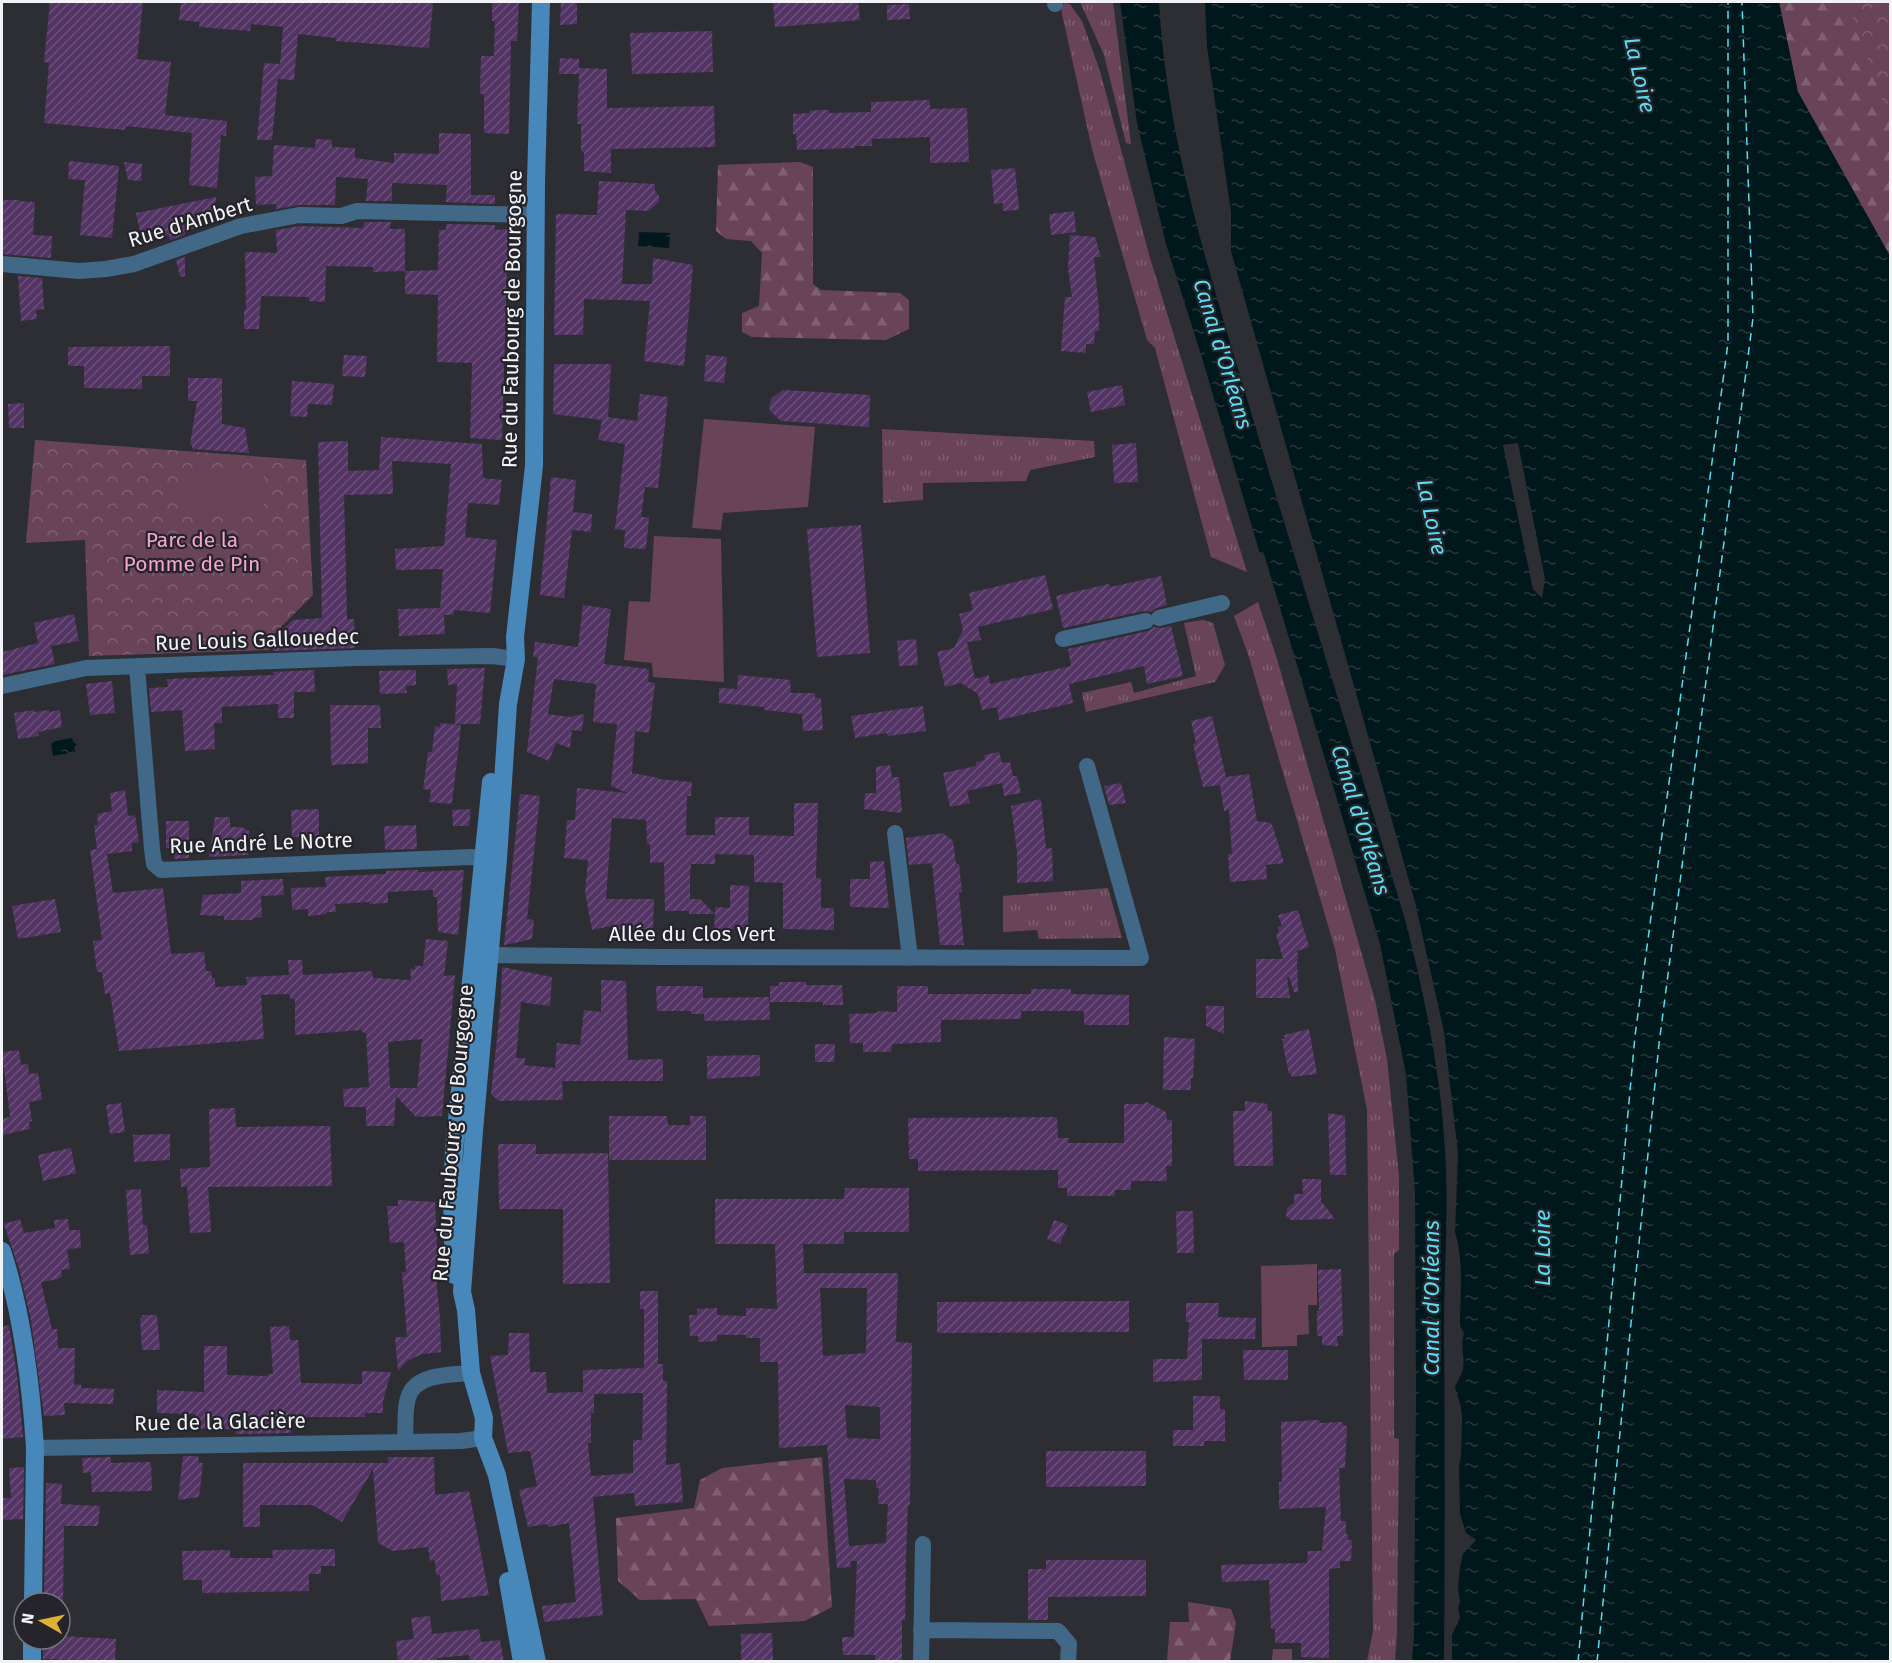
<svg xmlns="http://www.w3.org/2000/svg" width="1892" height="1663" viewBox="0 0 1892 1663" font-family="'Fira Sans',sans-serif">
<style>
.grass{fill:url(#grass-tufts)}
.forest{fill:url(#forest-firs)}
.park{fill:url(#park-crowns)}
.garden{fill:#694458}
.water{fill:url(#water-ripples);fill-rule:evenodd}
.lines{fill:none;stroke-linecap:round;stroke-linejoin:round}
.ferry{stroke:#5addf2;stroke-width:1.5;stroke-dasharray:8 6;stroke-linecap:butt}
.building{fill:url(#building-hatch);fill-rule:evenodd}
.street{stroke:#426887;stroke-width:16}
.secondary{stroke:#4887b9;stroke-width:18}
.labels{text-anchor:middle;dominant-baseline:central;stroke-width:4.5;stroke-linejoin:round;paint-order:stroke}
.street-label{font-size:21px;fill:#f2f3f6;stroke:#24242a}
.park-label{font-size:21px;fill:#f8a2d1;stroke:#24242a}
.water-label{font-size:22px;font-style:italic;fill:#5addf2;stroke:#24242a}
</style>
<defs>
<pattern id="grass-tufts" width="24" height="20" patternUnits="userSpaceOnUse" patternTransform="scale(1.5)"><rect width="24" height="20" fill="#694458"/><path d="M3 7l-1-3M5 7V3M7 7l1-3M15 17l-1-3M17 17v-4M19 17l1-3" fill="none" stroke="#7f5f71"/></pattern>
<pattern id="forest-firs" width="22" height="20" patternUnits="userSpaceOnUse" patternTransform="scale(1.5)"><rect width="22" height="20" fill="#694458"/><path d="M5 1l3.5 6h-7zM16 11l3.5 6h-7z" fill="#7f5f71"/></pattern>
<pattern id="park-crowns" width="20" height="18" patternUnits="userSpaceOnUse" patternTransform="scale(1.5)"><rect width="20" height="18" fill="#694458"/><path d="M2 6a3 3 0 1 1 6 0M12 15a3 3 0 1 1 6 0" fill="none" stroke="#7f5f71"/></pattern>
<pattern id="water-ripples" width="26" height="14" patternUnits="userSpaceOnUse" patternTransform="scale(1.5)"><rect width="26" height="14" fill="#00171b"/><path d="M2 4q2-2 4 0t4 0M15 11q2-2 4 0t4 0" fill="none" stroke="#26393d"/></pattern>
<pattern id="building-hatch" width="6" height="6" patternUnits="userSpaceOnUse" patternTransform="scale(1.5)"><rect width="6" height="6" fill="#533464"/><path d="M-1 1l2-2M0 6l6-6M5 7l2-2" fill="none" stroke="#6c527b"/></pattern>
</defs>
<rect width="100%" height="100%" fill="#2d2e34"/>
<!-- grass -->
<path class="grass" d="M1080 2H1113L1131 144 1126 143 1104 55Z
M1065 3 1070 4 1082 21 1100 71 1150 258 1247 572 1211 557 1155 348 1147 340 1092 149 1062 14 1061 6Z
M882 429 1094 441 1095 457 1030 470 1026 481 923 483V500L883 503Z
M1258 602 1277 659 1375 1000 1387 1059 1399 1176V1250L1394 1254V1438L1399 1439 1397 1633 1395 1661H1367L1373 1631 1367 1110 1335 949 1248 654 1234 616Z
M1203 620 1213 623 1225 665 1215 682 1086 712 1082 693 1131 682 1134 693 1196 676 1184 623Z
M1108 888 1122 938 1039 939 1037 930 1003 932V896Z
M1273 1649H1292V1661H1272Z"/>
<!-- forest -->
<path class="forest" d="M1779 2H1890V256L1798 92Z
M800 162 813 167V284L821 290 900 293 909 300V329L886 340 752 337 742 332V313L759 306 762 253 751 241 726 239 716 231 718 165Z
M822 1457 832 1607 805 1621 709 1626 696 1599 640 1600 618 1581 616 1518 694 1508 700 1480 722 1468Z
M1188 1602 1231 1609 1236 1623 1230 1661H1167L1170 1622H1189Z"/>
<!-- park -->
<path class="park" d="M1847 2H1890V122Z
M35 440 306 460 313 595 270 638V650L89 656 85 540 26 543Z"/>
<!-- garden -->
<path class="garden" d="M704 419 815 427 808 507 723 513 721 530 692 528Z
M181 473H264L263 515H180Z
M654 536 721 539 724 682 653 677 652 663 624 660 629 601 650 602Z
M1317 1264V1305H1308L1309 1334 1297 1335V1346L1262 1347 1261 1266Z"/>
<!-- water -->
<path class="water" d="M1120 2H1159C1167 146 1213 284 1254 422 1304 589 1356 756 1406 923 1425 998 1441 1074 1445 1151 1449 1210 1444 1270 1444 1329 1445 1440 1445 1551 1444 1661H1412L1414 1635 1416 1398 1415 1192 1406 1074 1380 944 1264 554H1260L1203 361 1166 244 1137 123Z
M1205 2H1779L1798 92 1890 256V1661H1452V1635L1460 1617 1458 1608 1460 1602 1458 1588 1460 1567 1463 1554 1476 1540 1466 1533 1460 1514 1459 1467 1461 1456 1462 1418 1461 1407 1455 1387C1457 1381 1462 1375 1463 1368 1465 1356 1460 1347 1464 1333L1460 1326C1460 1295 1464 1261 1455 1232L1458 1153 1444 1032 1415 902 1231 251V212L1207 47ZM1518 443 1545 579 1542 598 1533 589 1503 445Z
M639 232 670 233 669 248 638 246Z
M72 738 73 742 77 744 74 748 75 752 53 756 51 742Z"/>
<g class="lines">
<!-- ferry -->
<path class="ferry" d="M1578 1662 1635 1036 1728 343V2
M1597 1662 1659 1044 1753 318 1742 2"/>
</g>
<!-- building -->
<path class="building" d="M50 2H143L137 59 171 62 165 115 227 121 226 136 221 135 217 188 189 185 192 133 126 126 125 130 44 123 49 63 44 62Z
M181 2H433L429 48 336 41V38L298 34 294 80 278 79 272 140H257L264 63 280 64 283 27 251 24 250 31 199 27 200 22 179 20Z
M492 2H519L517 41H511L509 134 484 133V94H480L481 56H494L495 21H492Z
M561 2H577V24L560 25Z
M773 2H858L860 20 775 27Z
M909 4 910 19 887 20V5Z
M712 31 713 72 632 74 630 33Z
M560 58 579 59V68L607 69V108L714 106 715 147 611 149V173L584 171V152L581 151V124H577L579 74H559Z
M929 100 930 109 967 108 969 162 930 163V137L872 139V146H855V148L797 150 796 134H793V114L810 113V111L821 110H829V113L871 112V102Z
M439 133 471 134V195H495V204L446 202 447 185 392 183V201H366L368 179 336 177 335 205H299L276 209V204L256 205 255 177 272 176 274 145 315 148 316 139 332 140V147L355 148V158L394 163V153L439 154Z
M69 161 119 166 112 238 80 235 85 180 68 179Z
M124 162 142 164 141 181 128 180Z
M1015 168 1019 210 1003 211V203L994 204 991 170Z
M599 181 655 184V191L659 196V202L648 211 626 210 622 284H652L653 258 693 265 684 366 644 361 650 301 584 299 583 335H554L556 214 597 215Z
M216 197 214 221 185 232V235L170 240 169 235 142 240 136 213Z
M2 200H19V201L35 202 33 235 52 236 51 258 2 254Z
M1074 211 1076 232 1051 235 1049 214Z
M364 222H391L390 229H405V271L373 272V267L326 266 325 302 309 301V297L261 296 259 329H244V310H246L245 252 277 253 276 230 300 226 363 228Z
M446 224 495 225V230L508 229 502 440 470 438 472 363 437 362 438 295 405 294V271L438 270 439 230H446Z
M1070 235 1095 237 1101 257H1094L1099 310V331H1095L1094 344H1086V353L1061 351 1065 297H1072L1068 268Z
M185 257V276L180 277 176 260Z
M18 276 42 278 44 309 36 310 37 319 21 321Z
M170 346V376H142V389L84 388V366H68V347Z
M344 355 367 356 365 377 342 376Z
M706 355 727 357 724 383 704 381Z
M554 364H611L608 417 637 421 640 394 668 397 658 488 645 487 641 517H649L646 549 624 548 625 530 615 529 625 444 598 440 602 420 553 414Z
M188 378H222V424L245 428 249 453 192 449V445H190L197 401H188Z
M292 381 334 384 332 405 308 404 307 417 290 416Z
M1122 385 1125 405 1091 412 1087 392Z
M783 390 870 395 869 427 781 421 770 411 769 405 772 398Z
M24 403V428H9L8 404Z
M381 437 482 444 483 478 502 480 499 505 468 503 465 537 497 540 490 613 454 610 453 615H444L445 634 399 636 398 609 440 608 443 569 396 570 395 549 444 546 451 464 392 461 393 494 344 495 347 619H354L355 648 273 651 272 639 293 620 322 618 318 442 348 441V471L379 470Z
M1136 443 1138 482 1114 483 1112 445Z
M551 477 576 480 573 512 592 514 591 532 572 530 564 598 540 595Z
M861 525 870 653 817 657 807 529Z
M1045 575 1053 609 978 627 981 640 967 642 975 679 989 675 990 684 1071 666 1068 649 1148 631 1154 627 1161 628 1171 626 1183 676 1147 684 1144 666 1085 680 1069 684 1073 703 999 720 997 707 982 710 978 694 961 683 945 687 937 652 954 648 963 630 959 614 973 610 969 593Z
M1161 576 1167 605 1156 608 1151 612 1144 611 1063 628 1056 596 1109 584 1110 587Z
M583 605 611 609 604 664 649 669 648 682 655 683 649 733 635 731 632 773 659 778V779L692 782 691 796H687L686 835H715V817H749V835L794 836V803H818L816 878H821V908H834V930L783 929V883L754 882V855L715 854V864H691L690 875V899H700L715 914V907L730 908V885L749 886 748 927H734V929H714L715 914H689V911H665L664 862 650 863V844H647L646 820 612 818 606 899H654L653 929 615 930 616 925 592 930 585 892 588 860 564 858 567 820H575L577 788 627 793 611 786 617 724 593 722 596 684 554 679 548 714 570 717 584 714 582 731 572 730 570 748 556 743 549 761 527 752 538 657H533L535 642 578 647Z
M74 614 79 641 51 646 55 664 2 675V652L38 643 34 623Z
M916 639 918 665 899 666 897 641Z
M485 668 480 724H455L457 684 448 685 447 669Z
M314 670 315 692H294V718H278V704L222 707V723H214L215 749 185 751 182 710 151 712 149 688 168 687 167 679 274 675 273 672Z
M416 670V685L406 686 407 693 380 694 379 671Z
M738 675 790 680 791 693H815V698H821L823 730 803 731 802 714 764 710V707L719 703V688L737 689Z
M112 681 115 713 90 715 86 684Z
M330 705H380L381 728H368V763L331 765Z
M923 706 926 731 888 736 887 733 855 738 851 716Z
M34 710 35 712 49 710V712L60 710 62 727 38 732 39 736 18 739 14 713Z
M1212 716 1226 777 1249 774 1257 821 1271 823 1273 827 1284 863 1266 865 1267 879 1230 882 1228 854H1232L1229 810 1224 811 1220 785 1203 787 1193 744 1196 743 1191 721Z
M440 723 461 725 452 804 429 802 431 790 423 789 428 752H432L435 726 440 727Z
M999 752 1002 763 1010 762 1013 776H1017L1021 793 1004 796 1002 783 967 791 970 803 950 807 943 773 976 766V762L985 760 984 755Z
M890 765 892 777H899L902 813 864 809 865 793H876V767Z
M1121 783 1126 803 1109 805 1104 786Z
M125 790 128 816 135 815 139 842 132 843V851L107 854 113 893 163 888 171 954 204 952 206 971H211L212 978H215V987L247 985 246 977 289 975 288 960H302L303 975 372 971 373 978 411 980 410 969H415V966H423L426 939 448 941 444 976 455 975 442 1116 416 1117 396 1096 394 1126H366V1107H344L343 1089 369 1087 366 1033 362 1032V1030L295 1035V999H290V994L261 995 264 1039 119 1051 110 993 105 994 102 972H97L93 941 102 940 90 850 97 849 94 825H98L97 814 112 811 110 793ZM422 1039 417 1088H390L388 1042Z
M520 794 540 796 527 919 534 920 532 939 504 945Z
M1041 799 1046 849 1052 848 1053 881 1017 883V852L1011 806Z
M319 809V836L292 837 291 810Z
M471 809 469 826H453L452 810Z
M215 817H230V827H242L249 831 248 855 209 857Z
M166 821H189V858L174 859V848H166Z
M416 825 417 849 385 850 384 826Z
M943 833 953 841 956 864H959L962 892 959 893 964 945H940L932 863 909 865 906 838Z
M884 861 889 908 850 907V879H870V862Z
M418 870V872L464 870 458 935 438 932 437 897H433V890L388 892V903L369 904V902L335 904 336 912H327V914L308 916V909L292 910 291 888 326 887 325 877 386 874V871Z
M283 879 284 895 261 896 262 917 253 918V920H224V916L200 915 203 895 241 893V881Z
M55 899 61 932 18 939 12 906Z
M1298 910 1309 947 1297 951 1299 959H1297L1298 992H1294L1289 977H1287L1290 998H1256V959H1283L1276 934 1279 933 1278 927 1282 926 1278 915Z
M502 967 552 977 550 1006 521 1002 516 1058H525L524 1065 555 1068 557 1043 580 1045 584 1010 601 1012V980L626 981 628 1060 663 1059V1081H562L563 1100 499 1101 491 1094 501 1000Z
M779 982H806V985H842L843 1005H823V1002H770V986H779Z
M656 986H703V998L769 997 770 1020 704 1021V1014H691V1011H657Z
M897 986H928V994H1031V989H1071V994L1129 995V1025H1084V1011H1021V1019L941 1020V1042L892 1044 891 1052H863V1043H850L849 1014 876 1013 879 1011 897 1012Z
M1206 1006H1224V1034L1206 1026Z
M1309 1029 1317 1074 1292 1077 1291 1073 1289 1074 1284 1051 1282 1039H1285L1284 1035Z
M1164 1037 1195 1039 1193 1078H1191V1090H1163Z
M815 1044H835L834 1062H815Z
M19 1050 21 1065 28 1064 29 1074 38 1073 42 1100 29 1102 32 1121 29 1122 30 1129 2 1135V1119L10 1117 4 1067H2V1052Z
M760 1055V1076L707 1079V1056Z
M1245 1101 1268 1104 1267 1111H1272L1273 1166H1234L1233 1111H1245Z
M1147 1102 1166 1112 1167 1120H1172V1166H1166L1167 1181H1131V1190H1115L1114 1196H1067V1188H1058V1170L918 1171V1159H909L908 1118 1057 1117 1058 1138H1069L1068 1143H1124V1104H1143Z
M121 1103 125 1132 110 1134 106 1105Z
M235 1108 236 1127 330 1126 332 1186 208 1187 211 1232 190 1233 187 1186 181 1187 180 1169 210 1167 209 1109Z
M1328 1113 1345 1116 1346 1175H1330Z
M609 1116H667L668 1125H690V1116H706V1160H609Z
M170 1134V1160L134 1162 133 1135Z
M498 1144H536V1154L608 1153 610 1283 563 1284V1209H499Z
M71 1148 76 1173 43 1181 38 1155Z
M1302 1179H1321V1201L1335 1219 1291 1220 1286 1216 1287 1208 1294 1203V1194H1303Z
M845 1188H909V1232H844V1244H803L804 1273H898L896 1342 912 1343 910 1505H908L906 1557 905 1620H902V1662H875V1655H843L842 1637H854L857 1561H850L851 1567 837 1568 827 1445 779 1448 778 1362H760V1338H746V1335H717V1341L698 1342V1336H690L689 1315H697V1309L717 1308V1315L746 1316V1308L777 1309 775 1244H715V1199H844ZM820 1288H867L866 1353 823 1356ZM845 1405 880 1407V1439L847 1438ZM844 1479 876 1480V1488H879L878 1504H888L886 1543 849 1546Z
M141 1189 143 1225H147L149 1253 130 1255 126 1190Z
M398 1200 435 1202 438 1265H435L440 1319 441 1352 422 1354 407 1361 398 1371 395 1337H407L402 1272H406L404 1242 390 1243 387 1206H398Z
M1176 1211H1193L1194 1253H1177Z
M20 1219 24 1233 55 1228 54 1220 68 1219 69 1230H80L81 1248 67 1249 70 1269 61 1270 62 1277H59V1279L41 1282 52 1329H57L58 1348H75L74 1385 81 1384V1388L114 1389 113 1404 64 1403 65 1415 44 1416 31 1321 20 1272 4 1224Z
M1054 1220 1068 1225 1060 1244 1047 1239Z
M1341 1269 1343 1336H1337L1338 1346 1322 1345V1336H1317V1311H1319L1318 1270Z
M640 1291H658V1364H663V1381H667L666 1465 680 1463 683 1502 635 1506 634 1493 593 1497 603 1615 544 1622 542 1606 576 1602 569 1523 548 1527 547 1524 528 1527 519 1490 537 1486 530 1451 508 1453 490 1356 508 1355 509 1333H529L530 1372H546L547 1393 583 1392V1370L644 1368V1309H640ZM643 1393 642 1440H633V1473L591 1476 588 1443H591V1413H594V1394Z
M1129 1301V1332L937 1333V1302Z
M1186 1303H1219L1218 1317 1256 1318 1255 1339H1202V1380L1153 1382V1359H1187L1189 1322H1186Z
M142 1315H157L160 1350H142L140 1318H142Z
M9 1325 17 1375 23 1437 2 1439V1327Z
M289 1326 290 1340H298L301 1383 362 1384V1371L391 1372 383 1401V1413H365V1417H290L291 1433 236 1434V1429H195L196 1414 157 1413V1390L204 1392V1346H227V1375L268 1376V1374H273L270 1327Z
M1243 1350H1288V1380H1244Z
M1193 1396H1220V1409H1225V1441H1204V1446H1173V1430H1193Z
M1319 1420 1320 1423 1343 1422V1425L1347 1426 1345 1468H1339L1341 1521H1346V1534H1348V1540H1352L1351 1561H1340V1568L1329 1569V1658L1301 1657V1643H1275V1629H1271L1269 1580 1222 1582 1221 1565 1307 1563 1308 1551H1322L1326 1507 1279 1509V1482H1282L1281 1422Z
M1046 1451H1146V1486L1046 1487Z
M183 1456H198L199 1463H203L199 1497 178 1500Z
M111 1457V1463L151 1462 152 1491 92 1492 91 1472 83 1473 82 1458Z
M388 1457H434L435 1495 469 1491 489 1595 441 1601 440 1575H436L435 1560 430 1561 428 1547 393 1551 378 1543 373 1469 342 1522 312 1505H260V1527H243V1463H388Z
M24 1467 23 1519 2 1520V1498H11L9 1468Z
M46 1483 62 1484 61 1504 100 1506 98 1526H64L63 1603H44Z
M335 1549V1566H321V1574H309V1591L202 1593V1580H183L182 1551 230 1550V1558H273L272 1550Z
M1046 1560H1146V1596L1048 1597V1620H1028V1569H1046Z
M430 1616 432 1634 479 1629 481 1642 500 1640 504 1662H470L469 1655 437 1658V1662H398L396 1641 414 1639 411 1618Z
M772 1633 773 1662H741V1634Z
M60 1636 116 1639 115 1662 43 1659V1639H60Z"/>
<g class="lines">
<!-- street -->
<path class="street" d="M1055 2V4
M2 264 79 271 106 269 134 264 241 226 299 215 341 216 357 211 536 215
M1159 618 1222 603
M1063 639 1146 621
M137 667 152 849 154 864 161 870 471 857 495 859
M2 686 86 668 357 658 492 656 516 659
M895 833 910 958
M477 955 659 957 1141 958 1087 766
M405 1442C406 1428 404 1412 408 1398 415 1373 451 1375 471 1373
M35 1448 405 1442 461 1441 483 1438
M921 1630 1058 1631 1069 1644 1068 1662
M921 1662 923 1544"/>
<!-- secondary -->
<path class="secondary" d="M2 1251C22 1312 31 1384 35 1448L33 1603
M454 1275 452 1193 454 1150 491 782
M508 1581 522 1662
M32 1662V1639
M537 1662 497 1475 483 1438 484 1418 471 1373 466 1310 462 1292 474 1131 498 859 508 704 516 659 515 637 534 466 536 181 541 2"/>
</g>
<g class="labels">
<!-- street labels -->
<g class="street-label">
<text transform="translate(190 222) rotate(-17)">Rue d'Ambert</text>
<text transform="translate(512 319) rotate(-89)">Rue du Faubourg de Bourgogne</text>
<text transform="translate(257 640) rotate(-2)">Rue Louis Gallouedec</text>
<text transform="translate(261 843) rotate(-2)">Rue André Le Notre</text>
<text x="692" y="934">Allée du Clos Vert</text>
<text transform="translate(453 1133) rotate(-85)">Rue du Faubourg de Bourgogne</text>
<text transform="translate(220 1422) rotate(-1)">Rue de la Glacière</text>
</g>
<!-- park labels -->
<g class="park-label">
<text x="192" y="540">Parc de la<tspan x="192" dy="24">Pomme de Pin</tspan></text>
</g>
<!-- water labels -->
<g class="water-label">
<text transform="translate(1640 75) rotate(77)">La Loire</text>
<text transform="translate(1223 354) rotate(73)">Canal d'Orléans</text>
<text transform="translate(1432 517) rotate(78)">La Loire</text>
<text transform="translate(1361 820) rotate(73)">Canal d'Orléans</text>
<text transform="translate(1542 1248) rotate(-90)">La Loire</text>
<text transform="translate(1431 1298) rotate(-90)">Canal d'Orléans</text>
</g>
</g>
<!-- border -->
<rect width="1892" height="1663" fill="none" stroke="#f2f3f6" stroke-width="6"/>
<!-- north arrow -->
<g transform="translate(42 1621) rotate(279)"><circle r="28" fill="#24242a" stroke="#76777c" stroke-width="1.5"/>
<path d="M0-4.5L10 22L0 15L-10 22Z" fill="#ddb133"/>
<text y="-9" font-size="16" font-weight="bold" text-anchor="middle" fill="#f2f3f6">N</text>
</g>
</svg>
